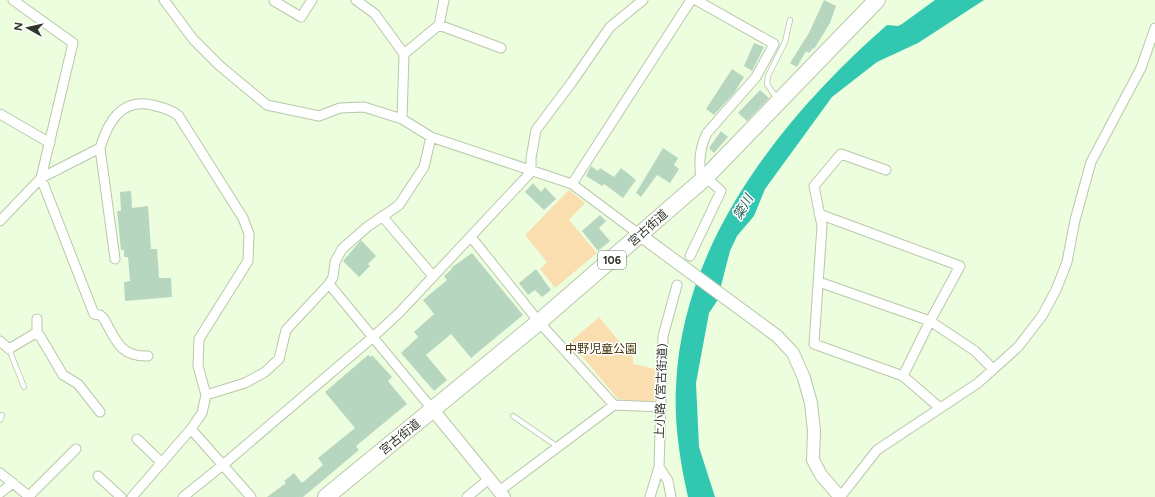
<svg xmlns="http://www.w3.org/2000/svg" width="1155" height="497" viewBox="0 0 1155 497" font-family="Figtree,'Noto Sans JP',sans-serif">
<style>
.green{fill:#fadeb0}
.water{fill:#32c7b1}
.building{fill:#b7d6c0}
.lines{fill:none;stroke-linecap:round;stroke-linejoin:round}
.lane-casing{stroke:#b8c8aa;stroke-width:6}
.street-casing{stroke:#b8c8aa;stroke-width:11}
.secondary-casing{stroke:#b8c8aa;stroke-width:14}
.highway-casing{stroke:#b8c8aa;stroke-width:18}
.lane{stroke:#fff;stroke-width:4.5}
.street{stroke:#fff;stroke-width:9}
.secondary{stroke:#fff;stroke-width:12}
.highway{stroke:#fff;stroke-width:16}
.labels{text-anchor:middle;dominant-baseline:central;stroke-width:3;stroke-linejoin:round;paint-order:stroke}
.shield{fill:#fff;stroke:#6d7269;stroke-width:1}
.shield-label{font-size:11px;font-weight:bold;fill:#2f3529}
.street-label{font-size:12px;fill:#2f3529;stroke:#fff}
.park-label{font-size:12px;fill:#47330a;stroke:#fff}
.water-label{font-size:13px;font-style:italic;fill:#255e54;stroke:#fff}
</style>
<rect width="100%" height="100%" fill="#edfedf"/>
<!-- green -->
<path class="green" d="M569 190 585 203 569 220 597 253 555 288 540 269 547 262 525 235Z
M599 317 633 358V364L655 369 654 402 618 399 570 342Z"/>
<!-- water -->
<path class="water" d="M935 0H984L918 43 877 62 832 97 765 189 754 216 737 236 730 251 717 301 709 313 696 383 699 447 715 497H688C680 461 674 423 676 386 682 242 782 117 887 25L898 26 902 24Z"/>
<!-- building -->
<path class="building" d="M824 0 836 6 830 23 814 49 813 48 809 53 806 51 797 67 790 63 809 33Z
M754 43 764 47 752 71 744 66Z
M732 69 744 77 735 92 714 115 706 109Z
M760 90 769 98 747 121 738 113Z
M721 131 728 137 714 153 709 148Z
M663 148 678 158 674 165 679 169 670 183 657 175 641 197 636 193Z
M591 166 598 171 600 168 614 177 621 168 636 180 623 198 604 184 602 186 586 176Z
M533 183 541 192 545 187 556 199 544 210 525 192Z
M131 191 132 208 148 206 151 249H157L159 278H171L172 297 125 301 124 282 130 281 128 257H124V250H121L117 211H121L120 192Z
M600 215 606 221 599 228 610 241 598 251 582 231Z
M361 240 376 256 368 264 370 266 359 277 343 261Z
M472 253 523 315 471 358 451 334 426 355 447 380 434 391 401 353 418 337 414 332 434 314 423 300 447 280 444 276 452 269 451 268Z
M536 269 551 290 542 297 535 290 528 295 519 283Z
M368 355 371 357 372 355 392 377 388 381 407 404 356 446 359 450 303 497H267L286 483 284 481 294 473 302 483 323 465 318 458 355 428 325 392Z"/>
<g class="lines">
<defs>
<path id="lane" d="M777 99 767 84 768 76 785 42 790 20
M9 349 24 387
M513 416 558 447
M0 420 2 415"/>
<path id="street" d="M13 0 73 43 41 178 94 314 100 315 104 319C116 340 120 357 148 356
M164 0 193 39 220 66 267 105 319 116 340 108 364 107 402 119 431 137 572 184 640 235
M356 0 375 14 404 54 402 119
M696 0 774 44 756 77 707 133C699 149 699 163 701 181
M274 1 301 17 312 0
M439 25 501 48
M404 54 439 25 444 0
M0 114 50 143
M100 148 115 259
M886 170 841 154 814 186 822 226 814 344 903 376 940 408
M572 184 691 0
M819 214 960 266 930 321 903 376
M382 216 433 276
M0 221 41 178 100 148C108 122 121 98 152 105 162 107 169 109 178 115L243 218 249 234 248 261 199 339 198 366 206 395 202 413 191 429 132 497
M471 237 539 322 614 405
M690 256 721 191 706 177
M819 282 930 321 975 351 993 369
M329 284 433 410
M37 335V319
M0 341 9 349 34 334 40 336 63 375 78 384 100 412
M206 395 245 383 265 372 279 359 286 330 329 284 333 277 335 262 342 249 367 227 399 205 424 167 431 137
M191 429 251 497
M137 439 162 463
M659 467 668 481 671 497
M0 473 30 497
M98 476 121 497
M499 491 614 405 660 407
M0 493 13 483
M29 496 76 449
M841 496 877 450 978 383 1018 347 1042 316 1056 290 1067 262 1075 220 1091 162 1141 68 1155 28
M183 497 224 464 373 337 399 313 531 172V158L536 130 572 82 610 27 643 0
M467 497 489 479
M650 497 659 467 663 336 677 285"/>
<path id="secondary" d="M640 235 777 336 793 353 804 378 811 403 814 431 813 460 821 475 840 497
M433 410 504 497"/>
<path id="highway" d="M326 497 539 322 706 177 877 0"/>
</defs>
<!-- lane casing -->
<use href="#lane" class="lane-casing"/>
<!-- street casing -->
<use href="#street" class="street-casing"/>
<!-- secondary casing -->
<use href="#secondary" class="secondary-casing"/>
<!-- highway casing -->
<use href="#highway" class="highway-casing"/>
<!-- lane -->
<use href="#lane" class="lane"/>
<!-- street -->
<use href="#street" class="street"/>
<!-- secondary -->
<use href="#secondary" class="secondary"/>
<!-- highway -->
<use href="#highway" class="highway"/>
</g>
<g class="labels">
<!-- shield labels -->
<rect class="shield" x="598" y="251" width="28" height="18" rx="3"/>
<g class="shield-label">
<text x="612" y="260">106</text>
</g>
<!-- street labels -->
<g class="street-label">
<text transform="translate(648 228) rotate(-42)">宮古街道</text>
<text transform="translate(661 391) rotate(-88)">上小路 (宮古街道)</text>
<text transform="translate(400 437) rotate(-39)">宮古街道</text>
</g>
<!-- park labels -->
<g class="park-label">
<text x="601" y="349">中野児童公園</text>
</g>
<!-- water labels -->
<g class="water-label">
<text transform="translate(743 207) rotate(-59)">簗川</text>
</g>
</g>
<!-- north arrow -->
<g transform="translate(28 28) rotate(278)" stroke="#ffffff" stroke-width="3" paint-order="stroke">
<path d="M0-3L7 15L0 10L-7 15Z" fill="#2f3529"/>
<text y="-6" font-size="11" font-weight="bold" text-anchor="middle" fill="#2f3529">N</text>
</g>
</svg>
